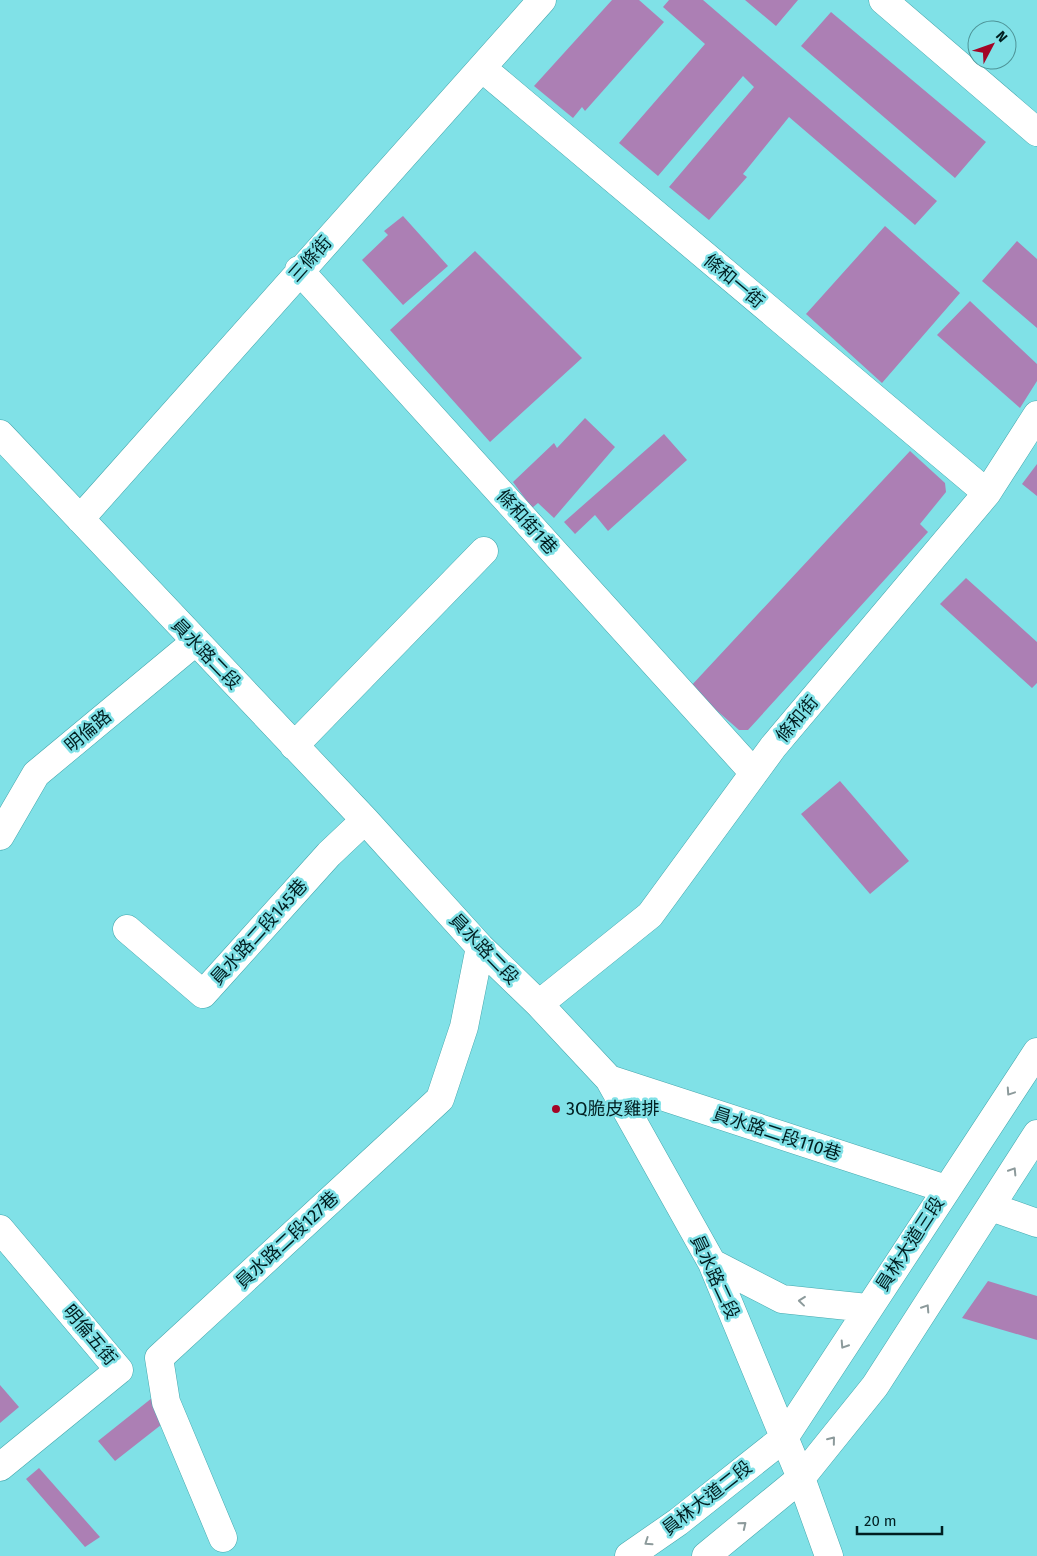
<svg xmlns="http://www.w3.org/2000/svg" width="1037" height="1556" viewBox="0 0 1037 1556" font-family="'Fira Sans','Noto Sans TC',sans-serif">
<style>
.building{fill:#ac7fb4}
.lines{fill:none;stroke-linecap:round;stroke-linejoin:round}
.minor-casing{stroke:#43a7ad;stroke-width:29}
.minor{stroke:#fff;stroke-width:28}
.oneway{stroke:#8c9a9b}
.poi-dot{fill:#a30425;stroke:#80e1e7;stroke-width:2}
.labels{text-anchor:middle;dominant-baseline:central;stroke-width:5;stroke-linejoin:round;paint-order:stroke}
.street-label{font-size:18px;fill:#001e20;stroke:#80e1e7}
.poi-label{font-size:18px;fill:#001e20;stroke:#80e1e7;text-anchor:start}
</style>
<rect width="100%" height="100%" fill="#80e1e7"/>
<!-- building -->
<path class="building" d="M612 0H639L664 22 585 111 582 107 573 118 534 86Z
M669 0H703L937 201 915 225 789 117 743 174 747 177 709 220 669 187 754 87 743 76 658 176 619 143 705 44 663 7Z
M745 0H798L776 26Z
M831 12 986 142 955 178 801 46Z
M403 216 448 266 403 305 362 260 388 235 384 231Z
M885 226 960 293 882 383 806 314Z
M1017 241 1037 259V328L982 281Z
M475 251 582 358 490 442 390 330Z
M970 301 1037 364V381L1020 408 937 335Z
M585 418 615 447 554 518 538 503 532 508 513 482 554 443 557 448Z
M664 434 687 460 608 531 595 515 575 534 564 522Z
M910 451 945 483 946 492 920 524 928 532 748 730H739L690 687Z
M1037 464V496L1022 484Z
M966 578 1037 642V683L1032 688 940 604Z
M840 781 909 861 870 894 801 814Z
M988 1281 1037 1296V1340L962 1318Z
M0 1385 19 1407 0 1423Z
M157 1394 166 1421 115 1461 98 1441Z
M39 1468 100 1537 85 1547 26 1479Z"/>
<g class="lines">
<defs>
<path id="minor" d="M883 0 1037 132
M482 68 987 493
M299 270 754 773
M0 434 365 820 480 947 539 1004 609 1079 712 1263 801 1478 829 1556
M80 519 542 0
M294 746 484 551
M0 836 36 774 195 642
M127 929 203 994 329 854 365 820
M539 1004 650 915 773 747 987 493 1037 415
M609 1079 946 1189
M991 1207 1037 1223
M0 1229 119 1370 0 1467
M712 1263 782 1299 867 1308
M223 1538 166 1402 159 1358 440 1099 464 1027 480 947
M629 1556 678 1522 784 1438 1037 1052
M706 1556 801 1478 875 1386 1037 1134"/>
</defs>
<!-- minor casing -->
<use href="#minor" class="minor-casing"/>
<!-- minor -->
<use href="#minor" class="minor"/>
</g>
<!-- one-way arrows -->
<defs><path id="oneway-chevron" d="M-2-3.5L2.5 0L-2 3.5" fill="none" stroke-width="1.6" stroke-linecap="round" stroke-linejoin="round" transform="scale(1.25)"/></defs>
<g class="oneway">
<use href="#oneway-chevron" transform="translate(1010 1092) rotate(124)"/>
<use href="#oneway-chevron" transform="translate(1013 1171) rotate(-58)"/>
<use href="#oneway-chevron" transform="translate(802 1301) rotate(-174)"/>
<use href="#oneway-chevron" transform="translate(926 1308) rotate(-57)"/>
<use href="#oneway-chevron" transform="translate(844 1345) rotate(123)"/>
<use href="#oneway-chevron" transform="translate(832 1440) rotate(-51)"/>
<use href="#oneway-chevron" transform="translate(743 1525) rotate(-39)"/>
<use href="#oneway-chevron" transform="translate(648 1542) rotate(146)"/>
</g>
<!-- markers -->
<circle class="poi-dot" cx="556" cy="1109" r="5"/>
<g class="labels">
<!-- street labels -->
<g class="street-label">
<text transform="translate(310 259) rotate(-48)">三條街</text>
<text transform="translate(734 281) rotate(40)">條和一街</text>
<text transform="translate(527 522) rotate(48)">條和街1巷</text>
<text transform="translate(206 654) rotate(46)">員水路二段</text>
<text transform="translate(797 719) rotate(-50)">條和街</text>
<text transform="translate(88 731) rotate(-40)">明倫路</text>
<text transform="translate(259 932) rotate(-48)">員水路二段145巷</text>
<text transform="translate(484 949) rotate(46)">員水路二段</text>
<text transform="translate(777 1134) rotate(18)">員水路二段110巷</text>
<text transform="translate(287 1240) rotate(-43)">員水路二段127巷</text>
<text transform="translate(910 1244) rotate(-57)">員林大道三段</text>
<text transform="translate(715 1277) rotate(65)">員水路二段</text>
<text transform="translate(90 1335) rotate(50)">明倫五街</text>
<text transform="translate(707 1498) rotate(-38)">員林大道二段</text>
</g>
<!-- poi labels -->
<g class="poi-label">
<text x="566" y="1109">3Q脆皮雞排</text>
</g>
</g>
<!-- north arrow -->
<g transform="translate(992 45) rotate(49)"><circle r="24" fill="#80e1e7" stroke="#4d9397"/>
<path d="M0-4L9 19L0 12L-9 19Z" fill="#a30425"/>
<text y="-8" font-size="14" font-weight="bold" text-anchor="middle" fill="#001e20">N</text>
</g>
<!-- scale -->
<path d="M857 1526v8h85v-8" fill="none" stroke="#001e20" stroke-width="2.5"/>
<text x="864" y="1526" font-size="15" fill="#001e20" stroke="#80e1e7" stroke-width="4" paint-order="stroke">20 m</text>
</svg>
